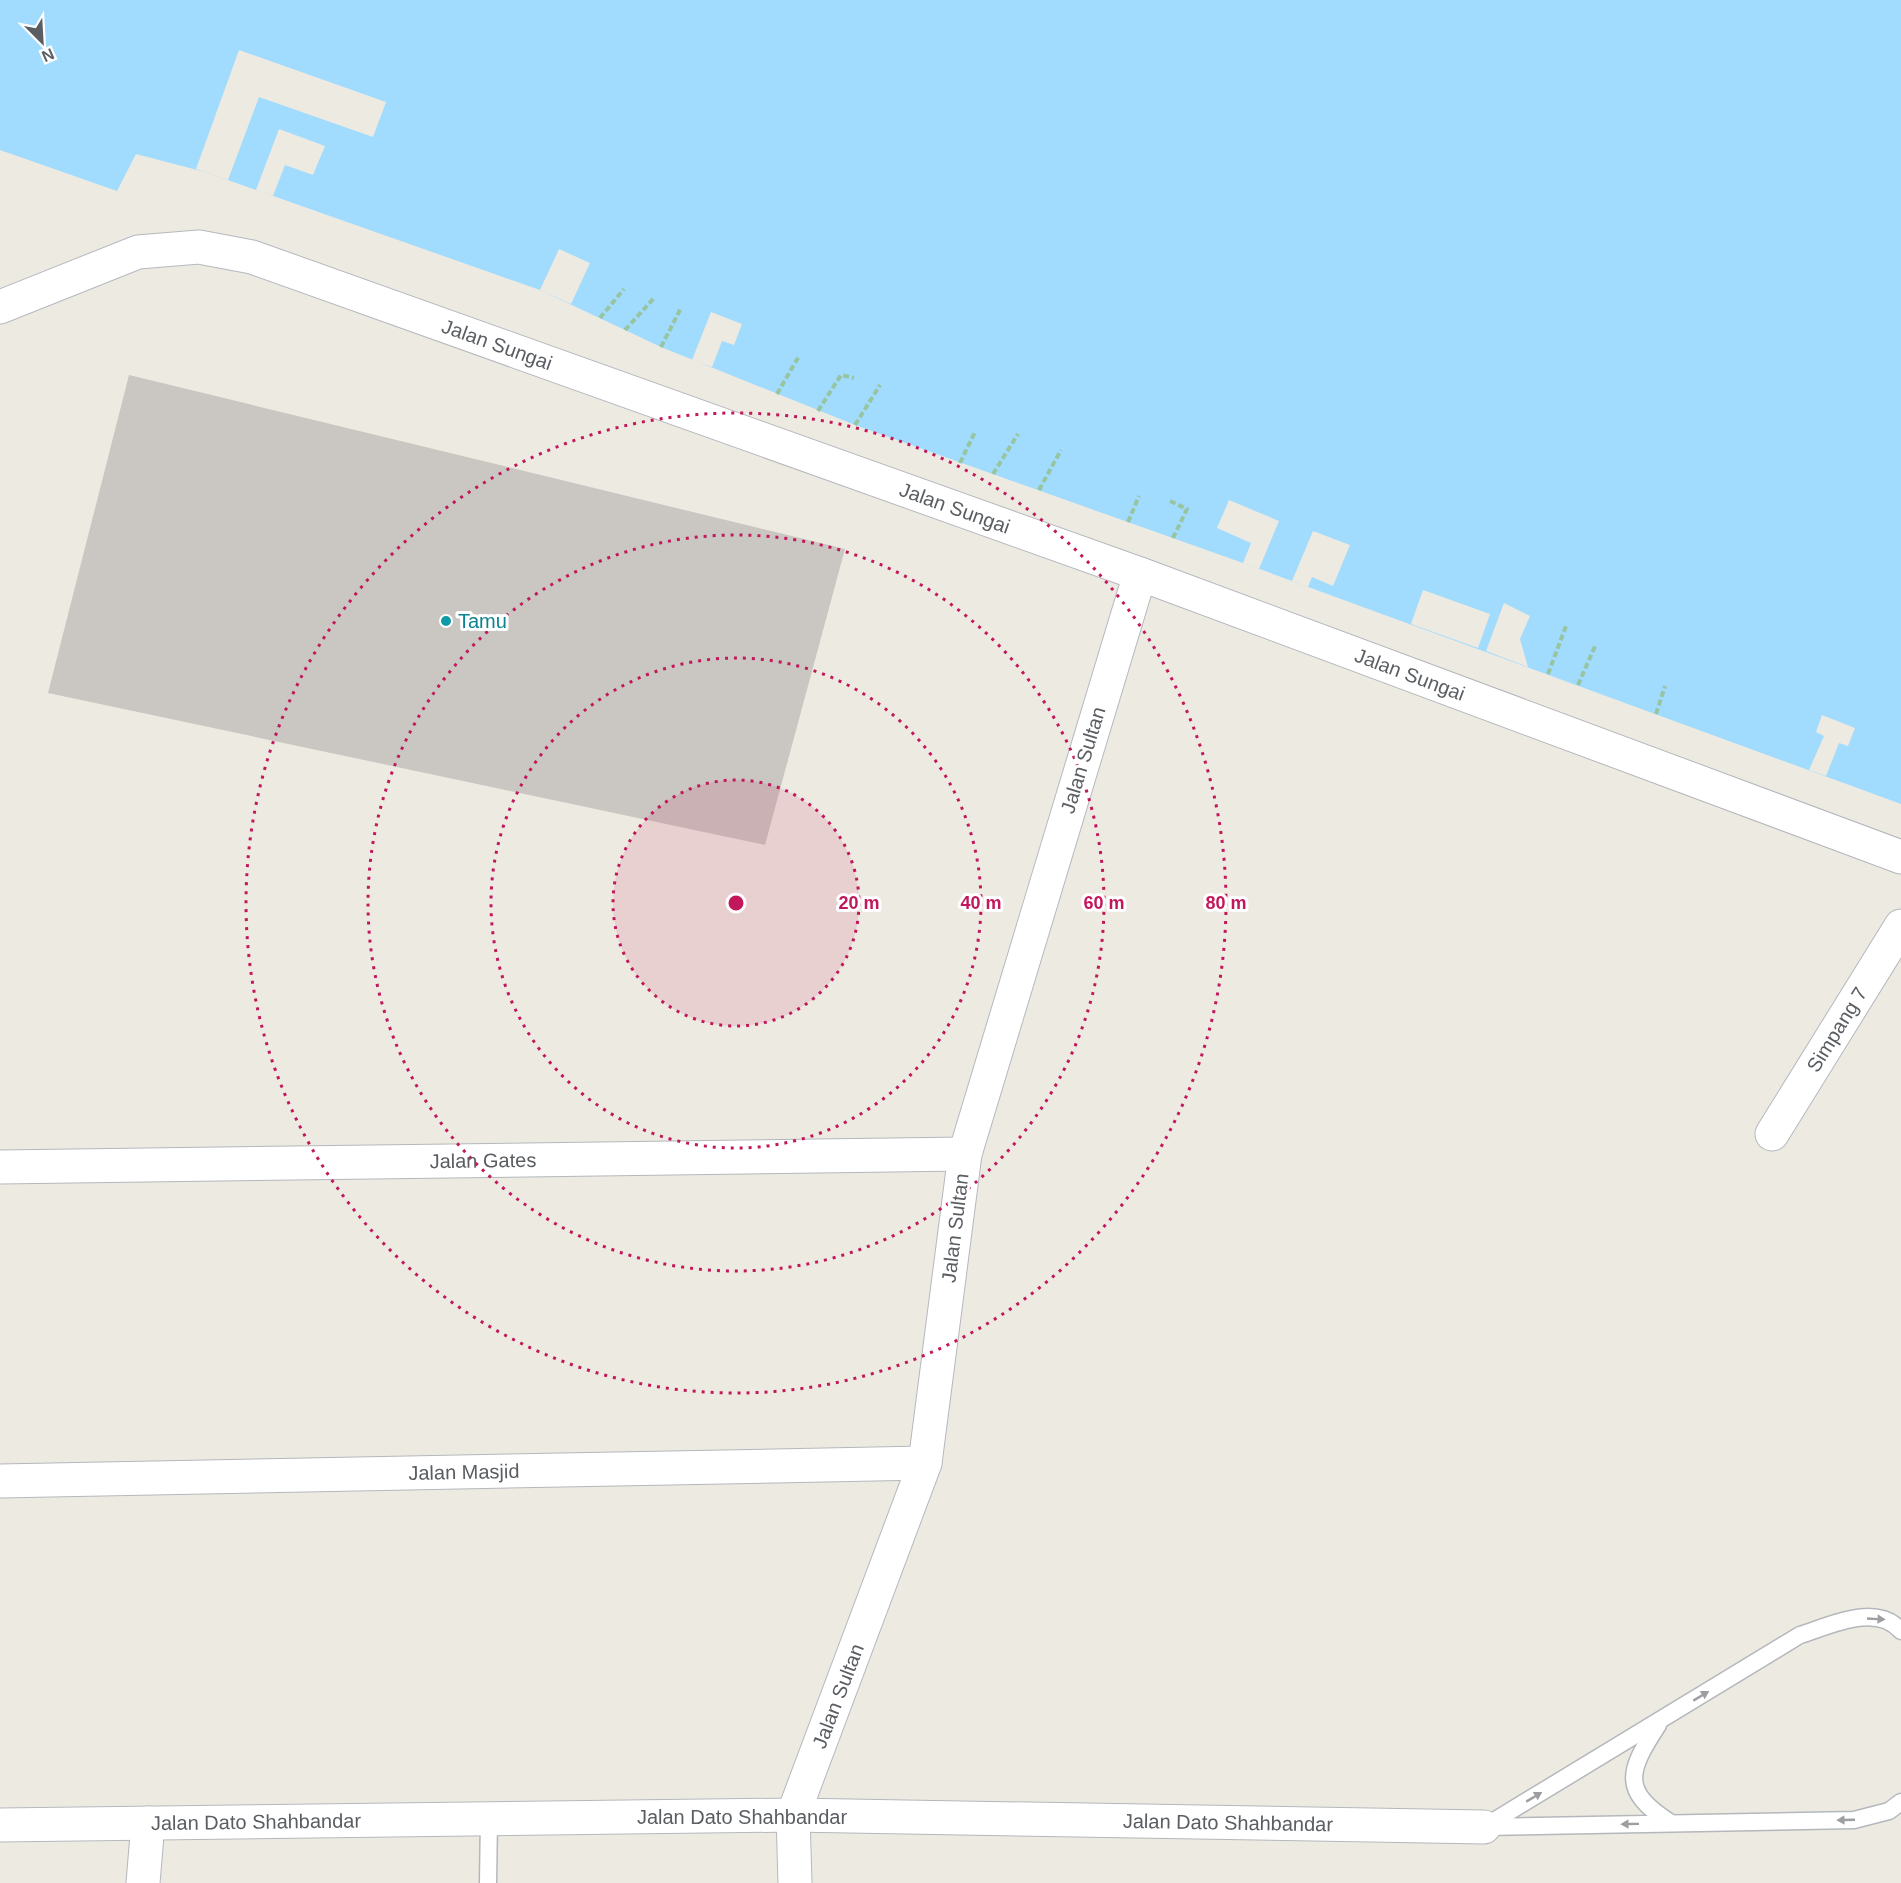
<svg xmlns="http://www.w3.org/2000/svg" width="1901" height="1883" viewBox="0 0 1901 1883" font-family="Arial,sans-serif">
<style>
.water{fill:#a1dbfe}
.pier{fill:#edeae2}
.building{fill:#cac6c1}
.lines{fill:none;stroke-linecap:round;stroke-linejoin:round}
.lane-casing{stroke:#b4b8bc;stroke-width:19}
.street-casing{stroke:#b4b8bc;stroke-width:35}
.secondary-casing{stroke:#b5b9be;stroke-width:35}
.path{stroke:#97c5a2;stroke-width:4;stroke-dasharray:6 3;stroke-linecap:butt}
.lane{stroke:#fff;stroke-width:16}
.street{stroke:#fff;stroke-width:33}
.secondary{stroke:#fff;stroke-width:33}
.oneway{fill:#9c9ea1}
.ring{fill:none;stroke:#c2185b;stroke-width:3;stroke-dasharray:3 6}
.culture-dot{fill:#0f9aa8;stroke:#fff;stroke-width:2}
.labels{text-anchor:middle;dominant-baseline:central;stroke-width:6;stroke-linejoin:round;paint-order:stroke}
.street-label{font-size:20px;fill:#5a5e62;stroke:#fff}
.culture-label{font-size:20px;fill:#0d838f;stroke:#fff;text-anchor:start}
.centre{fill:#c2185b;stroke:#fff;stroke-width:3}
.ring-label{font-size:18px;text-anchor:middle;font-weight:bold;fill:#c2185b;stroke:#fff;stroke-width:6;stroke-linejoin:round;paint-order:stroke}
</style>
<rect width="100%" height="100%" fill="#edeae2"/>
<!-- water -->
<path class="water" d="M0 0H1901V804L1243 563 855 425 661 347 540 290 205 172 136 154 117 191 0 150Z"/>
<!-- pier -->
<path class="pier" d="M239 50 386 102 373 137 259 97 228 180 196 169Z
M279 129 325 146 313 175 285 165 273 196 256 190Z
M559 249 590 263 571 304 540 290Z
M711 312 742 324 734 345 722 341 712 367 692 360Z
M1229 500 1279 521 1259 569 1243 563 1251 543 1217 528Z
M1313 531 1350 545 1333 586 1312 577 1308 587 1292 581Z
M1423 590 1490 614 1478 648 1411 624Z
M1504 603 1530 616 1520 639 1528 667 1486 651Z
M1822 715 1855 728 1848 746 1839 743 1826 776 1809 770 1824 736 1816 732Z"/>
<!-- building -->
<path class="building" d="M129 375 845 549 765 845 48 693Z"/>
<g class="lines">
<defs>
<path id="lane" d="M1658 1725C1628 1771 1620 1791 1671 1823
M1484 1827 1800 1635C1829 1626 1877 1602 1901 1631
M1485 1827 1854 1820 1889 1811 1901 1802
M488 1883 489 1819"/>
<g id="street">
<path id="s1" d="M1140 574 1901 857"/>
<path id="s2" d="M1772 1134 1901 926"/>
<path id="s3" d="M0 1167 965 1154"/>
<path id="s4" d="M0 1481 925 1463"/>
<path id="s5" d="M793 1815 1484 1827"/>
<path d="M143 1883 148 1823"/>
</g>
<g id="secondary">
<path id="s6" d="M0 307 138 252 199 247 252 257 1140 574 965 1154 925 1463 793 1815 795 1883"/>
<path id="s7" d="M0 1825 793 1815"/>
</g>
</defs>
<!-- lane casing -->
<use href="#lane" class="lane-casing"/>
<!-- street casing -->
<use href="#street" class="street-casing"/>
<!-- secondary casing -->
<use href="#secondary" class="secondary-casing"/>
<!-- path -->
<path class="path" d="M600 318 624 289
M625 330 654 298
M661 347 681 308
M777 394 799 356
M818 411 841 375 854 378
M855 425 880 385
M960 463 975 432
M993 474 1018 434
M1039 490 1061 450
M1170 501 1187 509 1173 538
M1128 522 1139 496
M1548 674 1566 626
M1578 685 1596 644
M1656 714 1665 686"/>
<!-- lane -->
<use href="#lane" class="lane"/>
<!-- street -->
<use href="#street" class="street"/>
<!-- secondary -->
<use href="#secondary" class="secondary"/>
</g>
<!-- one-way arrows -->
<defs><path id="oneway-solid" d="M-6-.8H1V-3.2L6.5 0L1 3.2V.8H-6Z" transform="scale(1.5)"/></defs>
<g class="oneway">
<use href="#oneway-solid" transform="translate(1876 1619) rotate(3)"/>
<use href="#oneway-solid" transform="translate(1701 1696) rotate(-31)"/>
<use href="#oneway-solid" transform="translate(1534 1797) rotate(-31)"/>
<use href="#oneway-solid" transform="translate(1846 1820) rotate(178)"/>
<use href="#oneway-solid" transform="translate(1630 1824) rotate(179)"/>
</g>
<!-- distance rings -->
<circle cx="736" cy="903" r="123" fill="#c2185b" fill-opacity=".12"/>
<g class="ring">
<circle cx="736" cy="903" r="123"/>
<circle cx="736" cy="903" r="245"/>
<circle cx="736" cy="903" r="368"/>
<circle cx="736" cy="903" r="490"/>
</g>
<!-- markers -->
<circle class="culture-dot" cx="446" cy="621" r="6"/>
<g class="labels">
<!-- street labels -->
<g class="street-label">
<text stroke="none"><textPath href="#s6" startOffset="524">Jalan Sungai</textPath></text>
<text stroke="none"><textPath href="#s6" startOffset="1010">Jalan Sungai</textPath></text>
<text stroke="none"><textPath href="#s1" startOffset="288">Jalan Sungai</textPath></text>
<text transform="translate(1083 760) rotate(-73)">Jalan Sultan</text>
<text stroke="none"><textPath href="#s2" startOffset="123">Simpang 7</textPath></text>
<text stroke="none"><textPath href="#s3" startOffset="483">Jalan Gates</textPath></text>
<text transform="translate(955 1228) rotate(-83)">Jalan Sultan</text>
<text stroke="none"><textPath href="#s4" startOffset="464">Jalan Masjid</textPath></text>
<text transform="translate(838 1696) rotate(-69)">Jalan Sultan</text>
<text x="742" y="1817">Jalan Dato Shahbandar</text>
<text stroke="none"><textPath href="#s7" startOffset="256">Jalan Dato Shahbandar</textPath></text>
<text stroke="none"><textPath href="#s5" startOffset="435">Jalan Dato Shahbandar</textPath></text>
</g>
<!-- culture labels -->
<g class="culture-label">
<text x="458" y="621">Tamu</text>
</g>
</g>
<circle cx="736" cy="903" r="9" class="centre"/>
<g class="ring-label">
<text x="859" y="909">20 m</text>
<text x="981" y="909">40 m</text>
<text x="1104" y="909">60 m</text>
<text x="1226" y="909">80 m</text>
</g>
<!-- north arrow -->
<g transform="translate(42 42) rotate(156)" stroke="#ffffff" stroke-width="4.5" paint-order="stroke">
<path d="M0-4.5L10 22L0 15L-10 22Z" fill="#5a5e62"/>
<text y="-9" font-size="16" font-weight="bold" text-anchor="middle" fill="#5a5e62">N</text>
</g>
</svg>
